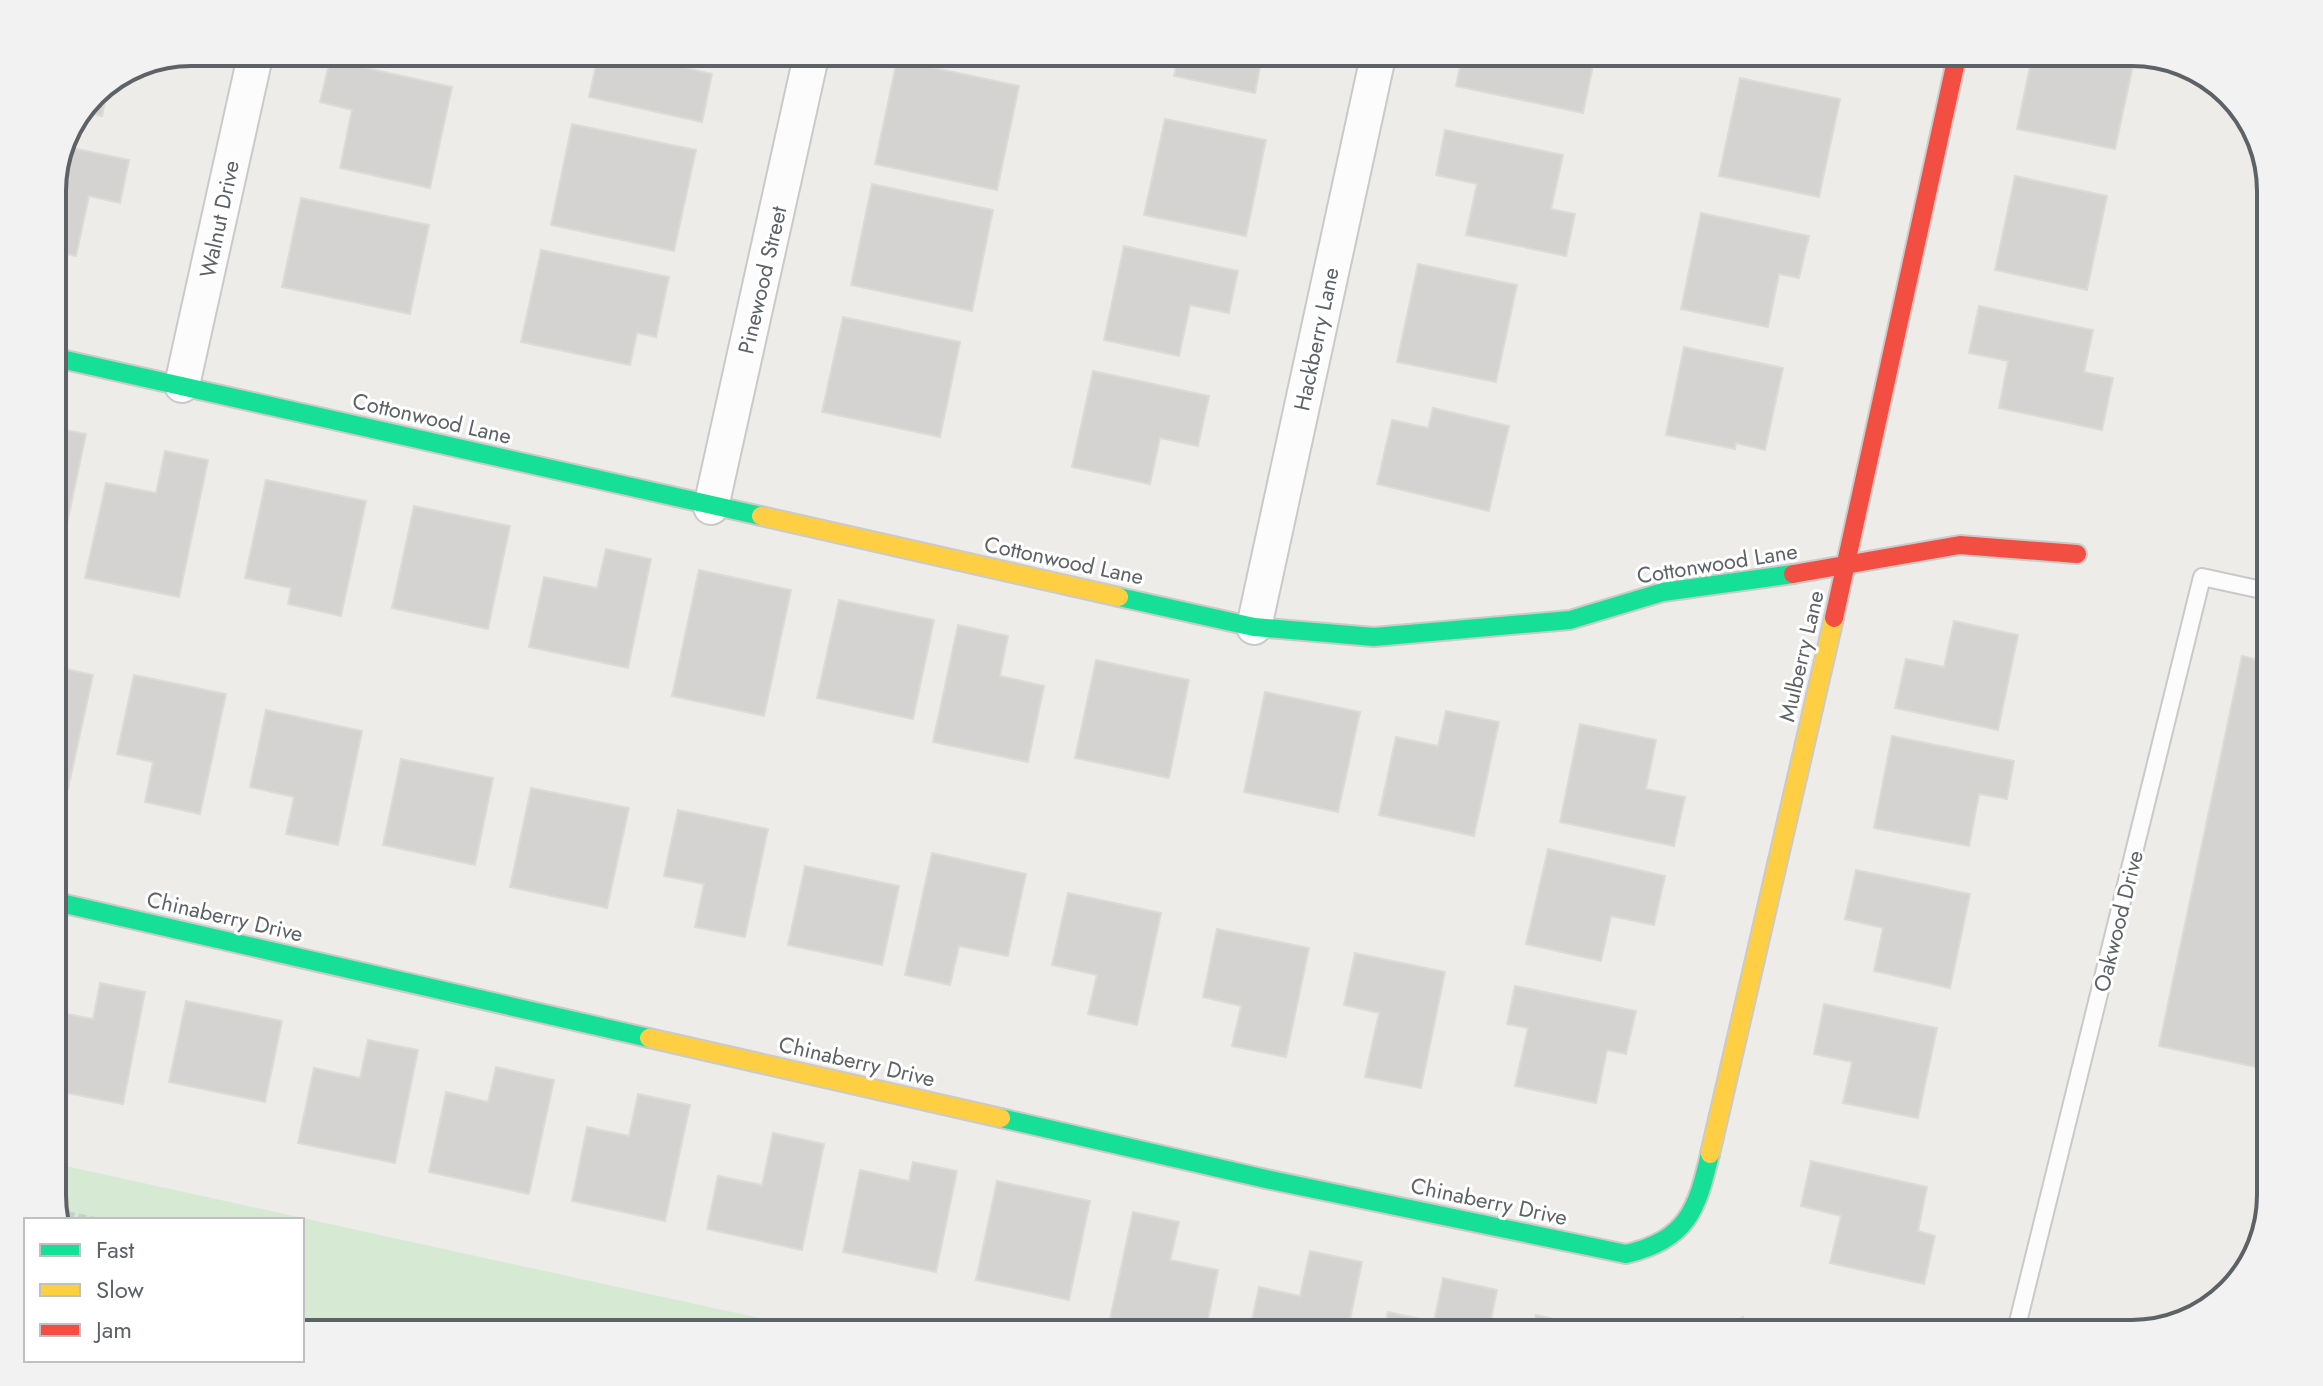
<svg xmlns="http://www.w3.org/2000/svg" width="2323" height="1386" viewBox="0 0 2323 1386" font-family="Jost,sans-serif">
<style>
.green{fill:#d6ead3}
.building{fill:#d4d3d1;stroke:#dcdbd7;stroke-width:2}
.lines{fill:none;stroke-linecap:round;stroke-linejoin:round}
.lane-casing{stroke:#c9c9c9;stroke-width:20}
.street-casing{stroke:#c9c9c9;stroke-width:38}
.fast-casing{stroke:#cacaca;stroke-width:22}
.slow-casing{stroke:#cacaca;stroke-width:22}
.jam-casing{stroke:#cacaca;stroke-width:22}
.path{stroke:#c9cfcb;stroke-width:5;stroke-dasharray:8 4;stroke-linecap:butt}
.lane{stroke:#fcfcfc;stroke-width:16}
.street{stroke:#fcfcfc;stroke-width:34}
.fast{stroke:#16e098;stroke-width:18}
.slow{stroke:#ffcf43;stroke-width:18}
.jam{stroke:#f24e42;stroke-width:18}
.labels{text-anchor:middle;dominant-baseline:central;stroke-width:6;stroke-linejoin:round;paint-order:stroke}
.street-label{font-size:22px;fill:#5d6267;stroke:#fff}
.rim{fill:none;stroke:#5d6267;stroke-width:4}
</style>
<rect width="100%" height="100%" fill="#edece8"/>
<!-- green -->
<path class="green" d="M52 1163 832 1334H302V1220H57L52 1203Z"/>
<!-- building -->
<path class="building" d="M599 52H685L682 67 712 74 702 122 589 97Z
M1179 52H1263L1255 93 1174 76Z
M1463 52H1596L1583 113 1456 86Z
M2033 52H2118L2135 56 2115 149 2017 129Z
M151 60 148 72 129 68 138 62Z
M330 60 452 87 430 188 340 168 352 110 320 102Z
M897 60 1019 86 997 190 875 164Z
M1740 78 1840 99 1819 197 1719 176Z
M109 82 102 116 84 112 93 93Z
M1165 119 1266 140 1246 236 1144 215Z
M572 124 696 150 674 251 551 225Z
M1445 130 1563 155 1551 209 1575 214 1566 256 1466 235 1477 184 1436 175Z
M68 147 129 160 120 203 89 196 76 256 52 251V183Z
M2015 176 2107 196 2087 290 1995 270Z
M872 184 993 210 972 311 851 285Z
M301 198 429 225 410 314 282 287Z
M1701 213 1809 236 1799 278 1779 274 1768 327 1681 309Z
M1124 246 1238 271 1229 313 1190 305 1179 356 1104 340Z
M541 250 669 277 656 337 637 333 630 365 521 342Z
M1418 264 1517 285 1496 382 1397 362Z
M1979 306 2093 330 2084 372 2113 378 2102 430 1999 408 2008 361 1969 353Z
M843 317 960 342 940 437 822 412Z
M1684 347 1783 368 1765 450 1736 443 1735 449 1666 435Z
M1093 371 1209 396 1198 446 1160 438 1150 484 1072 467Z
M1433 408 1509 426 1489 511 1377 484 1392 420 1428 428Z
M52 427 86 434 62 547 52 545Z
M165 451 208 460 179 597 85 578 106 483 156 493Z
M266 480 366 501 341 616 288 604 291 588 245 578Z
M414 506 510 526 488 629 392 608Z
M606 549 651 559 628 668 529 647 544 577 597 588Z
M699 570 791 590 764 716 672 696Z
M839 600 934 620 913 719 817 698Z
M1954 621 2018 635 1998 730 1895 708 1906 659 1944 667Z
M958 625 1008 636 1000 676 1044 686 1028 762 933 742Z
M2242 656 2271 663V1040L2265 1069 2159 1046Z
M1096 660 1189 680 1169 778 1075 758Z
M52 666 93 675 68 789 52 785Z
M134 675 226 694 200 814 145 802 153 762 117 754Z
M1265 692 1360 712 1338 812 1244 792Z
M266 710 362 731 338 845 286 834 294 797 250 787Z
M1446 711 1499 722 1474 836 1379 815 1396 737 1438 746Z
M1580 724 1656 740 1646 789 1685 797 1674 846 1560 822Z
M1892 736 2014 761 2007 799 1979 794 1969 846 1874 828Z
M401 759 493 778 475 865 383 845Z
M531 788 629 808 607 908 510 887Z
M678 810 768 829 745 937 695 927 704 884 664 876Z
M1548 849 1665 876 1654 925 1611 916 1601 961 1526 944Z
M932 853 1026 874 1008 956 959 946 950 985 905 975Z
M805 866 899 886 882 965 788 945Z
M1856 870 1970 894 1950 988 1874 971 1883 928 1845 919Z
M1068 893 1161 913 1137 1025 1088 1014 1097 975 1052 965Z
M1217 929 1309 948 1286 1057 1232 1046 1241 1006 1203 997Z
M1355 953 1445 972 1421 1088 1365 1077 1379 1013 1344 1005Z
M100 983 145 992 123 1104 52 1090V1011L93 1019Z
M1515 986 1636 1011 1626 1054 1607 1050 1596 1103 1515 1086 1528 1028 1507 1024Z
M186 1001 282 1021 265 1102 169 1082Z
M1824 1004 1937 1028 1918 1118 1843 1103 1852 1062 1814 1054Z
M368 1040 418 1050 395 1163 298 1143 314 1068 360 1078Z
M496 1067 554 1080 529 1194 429 1172 446 1092 488 1102Z
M638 1094 690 1105 665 1221 572 1201 587 1127 629 1136Z
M773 1133 824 1144 802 1250 707 1229 718 1176 762 1185Z
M1811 1161 1927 1187 1918 1231 1935 1236 1924 1284 1830 1263 1841 1216 1801 1206Z
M913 1162 957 1171 936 1272 843 1252 860 1170 909 1181Z
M997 1181 1090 1201 1069 1300 976 1280Z
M1133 1212 1179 1222 1170 1260 1218 1270 1205 1334H1134L1108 1328Z
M1310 1251 1362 1262 1347 1334H1249L1259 1287 1300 1296Z
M1443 1278 1497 1290 1488 1334H1383L1388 1312 1434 1322Z
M1536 1315 1581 1325 1579 1334H1532Z
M1743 1317 1755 1334H1719Z"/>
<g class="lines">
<defs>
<path id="lane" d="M2015 1334 2202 577 2271 592"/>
<path id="street" d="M182 385 256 52
M711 507 812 52
M1254 627 1379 52"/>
<path id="fast" d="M52 357 761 516
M1119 597 1254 627 1374 637 1570 620 1663 592 1793 574
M52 901 649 1038
M1001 1118 1266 1179 1626 1254C1687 1240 1697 1210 1710 1154"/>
<path id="slow" d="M761 516 1119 597
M649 1038 1001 1118
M1710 1154 1834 618"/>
<path id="jam" d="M1793 574 1960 545 2077 554
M1834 618 1958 52"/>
</defs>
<!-- lane casing -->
<use href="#lane" class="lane-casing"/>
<!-- street casing -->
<use href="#street" class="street-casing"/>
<!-- fast casing -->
<use href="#fast" class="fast-casing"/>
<!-- slow casing -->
<use href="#slow" class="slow-casing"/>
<!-- jam casing -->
<use href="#jam" class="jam-casing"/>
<!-- path -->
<path class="path" d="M55 1211 97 1220"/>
<!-- lane -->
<use href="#lane" class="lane"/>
<!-- street -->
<use href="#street" class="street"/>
<!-- fast -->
<use href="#fast" class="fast"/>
<!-- slow -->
<use href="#slow" class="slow"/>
<!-- jam -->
<use href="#jam" class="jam"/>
</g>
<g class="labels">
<!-- street labels -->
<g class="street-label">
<text transform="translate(219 219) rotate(-78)">Walnut Drive</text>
<text transform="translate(762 280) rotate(-77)">Pinewood Street</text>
<text transform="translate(1316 339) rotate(-78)">Hackberry Lane</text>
<text transform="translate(432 418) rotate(13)">Cottonwood Lane</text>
<text transform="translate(1064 560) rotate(12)">Cottonwood Lane</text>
<text transform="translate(1717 563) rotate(-9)">Cottonwood Lane</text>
<text transform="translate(1801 656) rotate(-77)">Mulberry Lane</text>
<text transform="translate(225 916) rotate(13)">Chinaberry Drive</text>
<text transform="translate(2118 921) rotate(-76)">Oakwood Drive</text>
<text transform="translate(857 1061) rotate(13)">Chinaberry Drive</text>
<text transform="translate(1489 1201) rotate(12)">Chinaberry Drive</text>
</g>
</g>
<!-- crop -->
<path d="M0 0H2323V1386H0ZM191 66H2132A125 125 0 0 1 2257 191V1195A125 125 0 0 1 2132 1320H191A125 125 0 0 1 66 1195V191A125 125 0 0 1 191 66Z" fill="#f2f2f3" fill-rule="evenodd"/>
<path class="rim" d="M191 66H2132A125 125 0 0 1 2257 191V1195A125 125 0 0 1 2132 1320H191A125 125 0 0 1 66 1195V191A125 125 0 0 1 191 66Z"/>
<!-- legend -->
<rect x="24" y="1218" width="280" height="144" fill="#ffffff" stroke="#bec0c2" stroke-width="2"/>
<rect x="40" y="1244" width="40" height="12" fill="#16e098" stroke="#bec0c2" stroke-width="2"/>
<text x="96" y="1258" font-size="24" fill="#5d6267">Fast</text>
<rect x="40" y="1284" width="40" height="12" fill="#ffcf43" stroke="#bec0c2" stroke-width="2"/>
<text x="96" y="1298" font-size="24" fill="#5d6267">Slow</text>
<rect x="40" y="1324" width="40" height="12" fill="#f24e42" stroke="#bec0c2" stroke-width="2"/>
<text x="96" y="1338" font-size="24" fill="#5d6267">Jam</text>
</svg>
